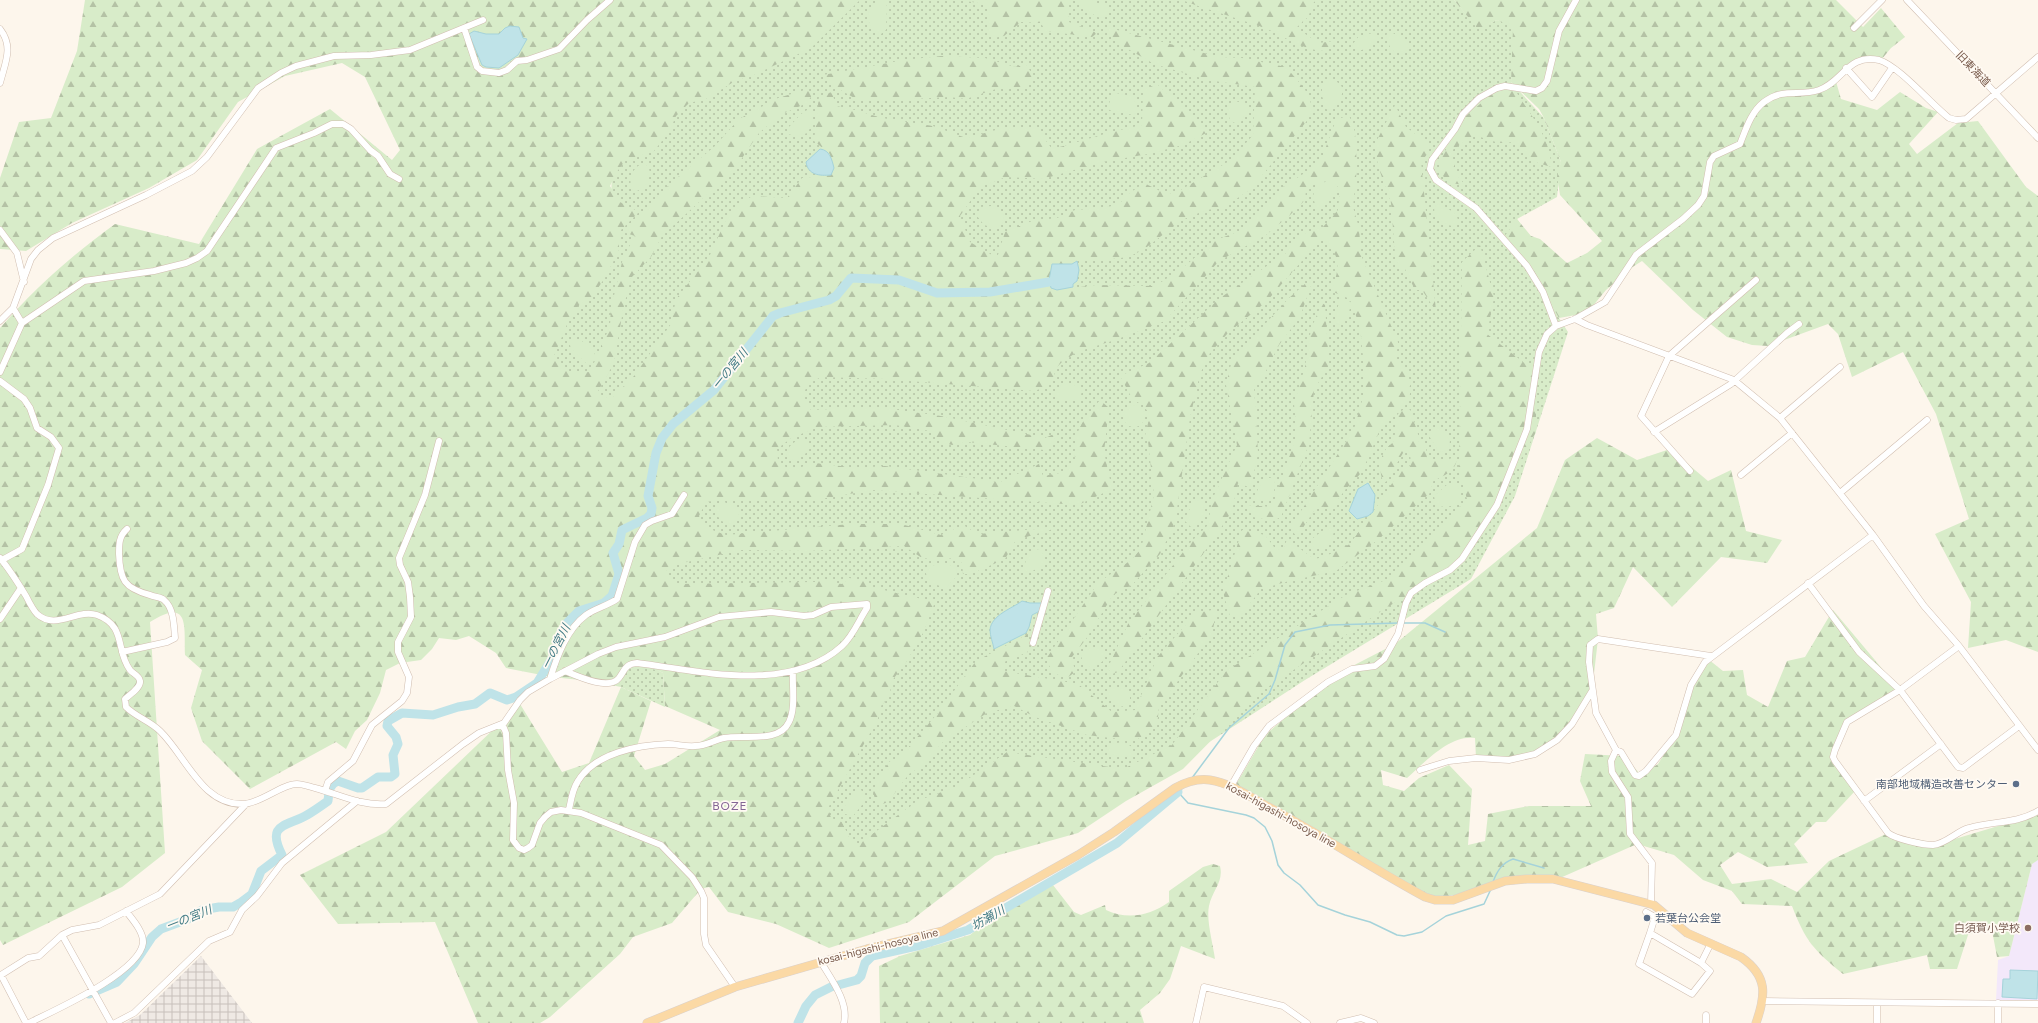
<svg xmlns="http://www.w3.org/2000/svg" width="2038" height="1023" viewBox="0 0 2038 1023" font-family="Figtree,'Noto Sans JP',sans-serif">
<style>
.industrial{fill:url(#industrial-grid)}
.education{fill:#f3e8fa}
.grass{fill:url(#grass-dots)}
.forest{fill:url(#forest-firs)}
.pitch{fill:#d8ecc9}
.water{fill:#bfe3e8;stroke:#a5d3da}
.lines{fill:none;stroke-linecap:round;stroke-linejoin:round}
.stream{stroke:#a5d3da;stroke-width:1.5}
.river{stroke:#bfe3e8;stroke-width:9}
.minor-casing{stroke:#d1beb0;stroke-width:7}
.major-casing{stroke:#dad1cd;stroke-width:9}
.minor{stroke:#fff;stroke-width:6}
.major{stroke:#fbd9a5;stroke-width:8}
.service-dot{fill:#5c6f8a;stroke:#fffaf3;stroke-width:1.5}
.education-dot{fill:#8d6e63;stroke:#fffaf3;stroke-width:1.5}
.labels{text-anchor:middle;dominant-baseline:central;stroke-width:3.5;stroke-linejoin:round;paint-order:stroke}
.street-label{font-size:11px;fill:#7a5c4d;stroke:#fffaf3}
.service-label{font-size:11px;fill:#4e5e75;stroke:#fffaf3;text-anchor:end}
.education-label{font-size:11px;fill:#785e54;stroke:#fffaf3;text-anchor:end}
.water-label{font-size:12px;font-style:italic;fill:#437c86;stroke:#fffaf3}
.neighbourhood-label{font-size:12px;letter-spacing:1px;fill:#846695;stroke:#fffaf3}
</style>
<defs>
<pattern id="industrial-grid" width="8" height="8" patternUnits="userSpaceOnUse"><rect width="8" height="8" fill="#efe9e4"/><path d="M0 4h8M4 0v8" fill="none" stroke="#c7c0bb"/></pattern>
<pattern id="grass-dots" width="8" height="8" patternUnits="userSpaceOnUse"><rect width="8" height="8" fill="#d8ecc9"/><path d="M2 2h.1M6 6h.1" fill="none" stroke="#b4c2a5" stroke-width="1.8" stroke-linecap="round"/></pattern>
<pattern id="forest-firs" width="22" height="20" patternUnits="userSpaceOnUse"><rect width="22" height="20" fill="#d8ecc9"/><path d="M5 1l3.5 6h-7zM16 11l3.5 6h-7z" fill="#b4c2a5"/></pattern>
</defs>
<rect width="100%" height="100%" fill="#fdf6ec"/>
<!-- industrial -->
<path class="industrial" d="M201 956 252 1023H125L140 1015Z"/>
<!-- education -->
<path class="education" d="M2038 859V1000H1996L1998 960 2009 956 2032 864Z"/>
<!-- grass -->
<path class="grass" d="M845 0H1454L1478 28 1497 20 1516 27 1511 82 1544 118 1561 162 1557 197 1517 219 1536 247 1559 318 1568 332 1515 496 1471 579 1305 680 1180 761 832 865 685 611 524 377 611 204 612 167 702 76Z
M646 664 663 673 665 707 621 687 611 685 624 668Z"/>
<!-- forest -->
<path class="forest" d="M85 0H860L811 48 752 76 735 81 706 99 689 103 676 116 669 132 654 151 625 161 616 173 610 186 620 202 639 212 619 232V250L606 276 592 297 578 306 568 322 554 356 569 373 590 372 610 326 611 308 623 258 635 236 623 232 671 183 715 146 739 119 778 98 808 89 812 95 807 103 780 115 759 133 734 170 662 236 651 257 631 278 623 310 614 363 597 393 611 399 634 376 671 324 676 299 709 257 729 213 752 196 787 198 802 178 831 175 830 154 814 141 819 96 832 92 836 106 855 110 882 118 933 126 966 138 1007 127H1036L1052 149C1083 141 1111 131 1142 125L1143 90 1157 84 1208 132 1183 145 1148 154 1102 162 1043 179 1006 177 980 187 960 216 970 242 997 258 1005 232 1032 221 1057 218 1075 210 1103 208 1120 204 1124 197 1144 183 1160 191 1174 194 1231 160 1253 135 1255 87 1208 80 1154 64 1121 45 1107 33 1106 27 1219 57 1242 58 1286 67 1304 88 1310 99 1312 111 1306 122 1251 189 1223 208 1206 210 1182 220 1143 250 1128 257 1104 260 1077 261 1072 264H1052L1049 280 1057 290 1096 285 1155 286 1180 270 1216 240 1245 229 1283 187 1320 163 1336 120 1349 115 1355 132 1357 168 1353 207 1359 228 1361 255 1398 342 1396 359C1411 376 1412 380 1409 402L1382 425 1362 472 1345 490 1332 508 1317 506 1297 537 1293 532 1292 525 1354 429 1364 394 1365 377 1360 327 1350 299 1331 291C1340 268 1341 258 1325 239L1322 238 1266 302 1228 333 1210 353 1200 374 1190 418 1175 523 1160 554 1132 585 1113 595 1086 639 1072 657 1075 672 1067 678 1053 673 1046 659 1098 583 1131 560 1141 549 1154 495 1148 441 1145 436 1148 423V412L1143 405 1133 400 1120 376 1149 363 1220 298 1286 253 1300 235 1323 227 1338 210 1340 188C1331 181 1315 182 1306 189L1305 200 1290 215 1266 235 1219 261 1165 321 1115 340 1077 352 1062 362 1054 370 1055 377 1043 388 1034 391 885 379 821 377 808 384 802 397 811 410 877 407 941 416 1045 438 1056 433 1054 443 1044 450 967 442 952 445 941 442 930 431 895 425 817 427 790 439 777 449 778 461 787 468H798L815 463 857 468 885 466 1000 482 1039 464 1043 476 1060 473 1075 462C1074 430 1080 424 1100 400L1109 408 1104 452 1112 489 1078 505 872 490 815 500 727 499 706 502 699 516 704 527 726 535 851 524H901L941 535 963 525 978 534 1060 527 1016 540 1005 559 971 574H963L962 563 954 558 939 560 922 558 904 546 807 551 741 550 678 564 663 573 675 584 815 582 823 579 831 580 833 583 842 584 849 578 863 580 871 587 935 602 923 633 907 661 891 682 890 696 880 707 878 719 828 808 831 818 842 822 850 839 859 844 917 801 958 786 1007 752 1123 769 1172 745 1226 671 1346 595 1391 578 1467 499 1459 472 1462 262 1480 245 1494 297 1487 334 1536 372V432L1464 561 1386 608 1256 695 1183 769 1126 801 1078 833 995 856 909 922 829 948 776 924 728 912 709 887 701 889 672 923 633 937 620 954 550 1017 540 1023H478L435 922 338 924 300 875 386 832 520 704 562 772 589 763 621 687 651 701 634 756 645 770 665 764 720 730 665 706 663 673 659 671 631 663 617 679 609 683 552 677 506 668 496 653 469 636 456 640 439 638 432 649 421 660 400 663 386 670 380 693 367 720 355 731 346 749 336 742 250 789 202 741 191 708 202 670 185 655C184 626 190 597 150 622L165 853 122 887 3 945 0 940V328C36 287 71 256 115 224L199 244 257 149 330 109 392 160 400 150 365 77 342 63 285 76 238 102 197 160 149 188 72 223 26 251 0 249V178L19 122 51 118 77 51Z
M959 0H1068L1069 22 1097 33 1092 37 1045 31 1041 23 1021 22 1004 36 993 38 986 32 990 17 985 4Z
M1182 0H1318L1314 2 1308 17 1296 28 1319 43 1334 41 1326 51C1304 51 1286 37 1267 29 1239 18 1210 11 1182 0Z
M1454 0H1836L1863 27 1881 8 1905 37 1891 48 1881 60 1854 63 1835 78 1841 99 1877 110 1900 92 1926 108 1938 112 1909 144 1917 154 1958 123 1978 121 2026 187 2038 196V652L2006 640 1968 648 1971 602 1935 534 1969 519 1936 414 1903 352 1852 377 1838 334 1828 324 1768 346 1752 345 1727 337 1693 310 1642 261 1634 266 1606 290 1587 313 1559 318 1529 264 1504 237 1517 219 1531 236 1540 239 1567 263 1587 253 1602 241 1560 195 1557 176 1561 162 1544 118 1539 109 1511 82 1513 28 1497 20 1478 29Z
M941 56 985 58 1015 67 1026 64 1035 79 1024 89 999 88 966 99 949 97 878 101 856 99 832 85 823 75 904 60Z
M1513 87C1527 110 1552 139 1551 167L1532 161 1516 142 1499 143 1474 135 1451 151 1457 175 1465 185 1450 183 1439 172 1441 158 1465 117 1487 98 1497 88Z
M1395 105 1406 127 1429 144 1428 153 1421 162 1436 311 1422 290H1415L1405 269 1398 266 1395 254 1391 203 1378 166 1375 144Z
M1306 283H1312L1300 317 1279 345 1266 371 1254 386 1258 453 1251 488 1238 483 1232 511 1213 540 1118 672 1112 674 1108 669 1110 663 1128 624 1190 543 1208 525 1212 500 1237 445 1226 385 1232 360 1289 298Z
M1322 303 1325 305 1329 365 1314 390 1309 444 1281 517 1273 521 1253 517 1247 505 1272 507 1297 434 1294 404 1305 367 1311 329Z
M1408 408 1411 411 1418 434 1419 442 1426 445 1427 459C1439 462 1446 461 1457 456 1457 472 1444 475 1432 482L1431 492 1379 539 1336 571 1289 581 1261 589 1240 617 1230 616 1223 592 1242 530 1265 535 1274 547 1283 551 1287 539 1314 559 1324 557 1350 544 1385 495 1400 470 1411 465 1410 453H1403L1386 482 1383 481C1379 471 1379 457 1387 448 1388 446 1392 444 1393 442 1399 429 1388 414 1408 408Z
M1597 438 1637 460 1670 449 1708 481 1731 470 1746 531 1782 540 1767 563 1721 557 1672 607 1633 567 1614 608 1596 614 1598 639 1592 691 1561 736 1523 757 1476 758 1475 738C1450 734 1424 763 1407 778L1381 770 1383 785 1404 791 1419 778 1449 765 1472 789 1468 845 1485 841 1488 814 1529 806H1591L1580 781 1585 754 1624 756 1641 775 1658 764 1676 735 1684 705 1708 659 1723 671 1743 670 1747 695 1768 707 1787 661 1805 657 1833 610 1900 690 1849 721 1835 757 1856 790 1826 822H1816L1794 844 1808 863 1767 867 1738 852 1720 865 1732 884 1771 879 1797 892 1829 861 1888 833 1938 844 2025 818 2038 810V860L2032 864 2009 956 1997 957 1991 925 1968 935 1957 969H1930L1927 955 1843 974C1813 949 1806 942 1792 906L1742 904 1732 891 1703 880 1674 855 1637 844 1560 878 1527 879 1474 892 1429 899 1234 788 1265 735 1337 674 1395 644 1537 528 1565 460Z
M1217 609 1212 634 1159 707 1157 726 1135 741 1087 735 1035 717 1014 706 987 713 944 741 919 768 909 774 888 802 880 805 876 802 873 792 879 775 885 774V768L890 761 896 762 937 714 976 661 1028 634V652L1004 662 1003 671 1078 684 1112 712 1135 710 1154 665 1152 663 1196 613Z
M1213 864 1220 866C1224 882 1212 891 1209 906 1206 920 1213 944 1215 959L1181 946 1170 979 1160 993 1140 1010 1144 1023H880L879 966 900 956 970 935 986 922 1026 901 1045 887 1053 885 1074 912 1081 915 1105 905 1106 910C1127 920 1150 916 1169 902V891L1203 867Z"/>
<!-- pitch -->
<path class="pitch" d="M879 0H883L887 6 886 30 881 34C865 27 863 8 879 0Z
M1080 0H1092L1095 5 1106 4 1111 10 1105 17 1100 18 1081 8 1079 1Z
M1391 32 1404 39 1409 46 1405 52 1396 53 1391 49 1386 38 1387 33Z
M1373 33 1377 36V43L1362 50H1356L1352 45 1359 36Z
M1326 81C1350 78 1344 100 1331 111L1326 109 1322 96V84Z
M1116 93 1131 96 1137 104V113L1132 115 1122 112 1115 113 1108 109 1111 96Z
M1234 101 1245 103 1250 110 1244 116 1242 121 1235 123 1230 121C1229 113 1223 106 1234 101Z
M807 110 813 112V119L808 133 795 136 788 134V128L801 114Z
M643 163 648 166C653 176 646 192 633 191 627 180 632 168 643 163Z
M1329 181 1335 184 1338 189 1336 194 1322 207H1316C1313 199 1312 192 1317 184Z
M1441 204 1456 214 1458 220 1452 226C1444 225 1437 218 1434 210L1436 205Z
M991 206 1000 210 1004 214 1002 224 995 228 984 225 977 216 980 207Z
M1343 299 1351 302 1348 318 1340 325 1335 323 1339 301Z
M579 339 589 346 595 354 593 363 588 365 574 352 570 346 571 340Z
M1063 384H1073L1082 390 1080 400C1070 399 1060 405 1054 395L1058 388Z
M1123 416a11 11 0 1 1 22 0a11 11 0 1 1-22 0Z
M1439 427 1450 440 1449 450 1439 452 1429 436 1431 430Z
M797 440H806L812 446 805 454 794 461 786 456 790 446Z
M1274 477 1275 481 1274 494 1269 499 1257 500 1255 497C1258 487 1263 478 1274 477Z
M1449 483 1456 485 1461 491 1459 499 1453 506 1436 507 1434 496Z
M1199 500 1203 502 1204 514 1191 527 1184 520 1194 501Z
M724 502 736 507 740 512 737 519 732 524 721 521 715 512 716 505Z
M1329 526 1334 531 1331 543C1325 547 1318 552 1312 546L1313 538Z
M1040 549 1044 555 1043 566 1028 573 1024 570 1026 559 1032 550Z
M943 564 956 566 957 576 946 588 931 583 926 574 927 566Z
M1090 648H1097L1103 650 1105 656 1103 661 1092 669 1083 662 1081 656 1084 651Z
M1117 687H1124L1130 695V699L1125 706 1119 707 1108 696 1110 688Z
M1124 742 1132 747 1134 754C1129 758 1116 756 1109 754L1106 749 1109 744Z
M861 790 864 793 862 805 853 816 845 814C843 802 850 792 861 790Z"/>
<!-- water -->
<path class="water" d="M510 26 519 27 523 38 527 39 518 55 499 68 486 67 482 65 469 34 474 31 486 34H499L505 28Z
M820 149C830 150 832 160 834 168L831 175C819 176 808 175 806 162Z
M1077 261 1079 270 1077 281 1073 284V287L1057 290 1051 288 1049 280 1052 264H1072Z
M1368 483 1375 495 1373 512 1368 516 1357 519 1349 511 1358 489Z
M1022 601 1030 603H1042V610L1032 615 1029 627 1026 633 994 649C993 643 990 636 990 630 991 615 1013 608 1022 601Z
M2010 970 2038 971 2037 999 2002 997 2003 979H2010Z"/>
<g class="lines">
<!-- stream -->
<path class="stream" d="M1403 623H1425L1445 632
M1192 778 1229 728 1269 694 1275 680 1285 645 1295 632 1330 625 1399 623
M1183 788 1178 792 1188 803 1246 815 1254 818 1265 827 1272 841 1278 865 1284 873 1300 885 1318 905 1345 915 1370 922 1397 935 1404 936 1422 932 1446 916 1484 904 1491 889
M1493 882C1497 871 1502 863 1513 859L1544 868"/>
<!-- river -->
<path class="river" d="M89 994 117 982 134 964 152 937 161 929 188 919 202 910 219 907H233L240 903 252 894 261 871 282 855C266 823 286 827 307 815 314 811 321 806 328 801 329 792 329 784 338 781L358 788H362L378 777H391L395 774 393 755 398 744 396 737 387 726 388 721 402 713 433 715 458 707 475 704 490 693 507 700 516 697 537 683 556 652 561 632 567 623 579 611 604 603 612 596 619 574 613 553 619 544 622 530 647 518 651 514 652 508 648 496 656 453 662 438 673 424 714 390 773 316 780 313 829 300 836 296 851 278 899 280 937 293 990 292 1049 282
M798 1023 806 1006 815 995 831 987 857 980 861 976 865 963 872 956 921 945 968 930 1117 843 1178 792"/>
<defs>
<path id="minor" d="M1907 0 2038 138
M464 28 477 67 482 71 499 73 507 70 517 61 527 60 559 49 587 20 610 0
M1854 28 1882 0
M0 29C14 47 5 63 0 83
M1846 68 1872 97 1892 68
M0 230 17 253 24 282
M13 308 22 323
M1575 319 1587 325 1734 380 1780 418 1873 535 1924 606 1959 646 2038 750
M0 321 13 308 31 259 38 250 53 238 146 195 192 171 207 157 258 88 281 73 296 66 334 56 371 55 410 50 483 20
M1556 326 1543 292 1527 266 1476 208 1436 180 1430 169 1432 160 1455 129 1463 114 1479 98 1497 88 1505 86 1536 91 1542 88 1547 81 1559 31 1576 0
M0 372 22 323 84 281 154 271 186 263 197 258 207 251 276 148 314 133 332 124H343L351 129 370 150 378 156 390 174 399 179
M0 381 24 399 30 408 37 428 51 437 59 448 48 485 22 549 2 560
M1780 418 1840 367
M1654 432 1731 384 1787 333 1799 324
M1690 471 1641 416 1669 356 1756 280
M1741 475 1792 433
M1840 493 1927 420
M0 558C10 570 18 583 26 596 29 602 33 610 37 614 56 631 77 608 97 615 127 626 115 650 130 670 133 674 139 675 140 681 141 688 129 695 125 699L126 707C136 717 150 721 160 731 186 756 202 806 244 804 261 803 282 784 297 784 303 784 310 787 315 788 338 794 361 806 386 804L463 744 479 733 504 723 520 700 528 692 550 679 598 654 616 647 665 637 719 617 771 612 804 616 813 615 831 607 867 604V608C859 620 853 636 842 646 789 694 700 671 637 663 625 664 625 670 619 678 609 691 577 676 565 671
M1808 583 1859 652 1900 690 1958 767 1963 768 2019 726
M0 619 21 588
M1033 643 1048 591
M1959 646 1900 690 1847 722 1835 750 1833 757 1835 761 1888 833C1895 839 1924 845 1933 845 1946 844 1957 831 1969 828 1992 821 2017 824 2038 811
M122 652 167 642 175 638C174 626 174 608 164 600 161 597 154 597 150 595 124 588 120 580 119 554 119 544 119 536 127 529
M1711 656 1598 639 1590 645 1589 662 1596 713 1616 750 1621 752 1635 775 1639 776 1646 771 1676 735 1691 685 1705 662 1873 535
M550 679C557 656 567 629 586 615 596 608 607 606 617 599L635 542 645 525 652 521 672 514 684 495
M500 725 504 728 506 733 508 770 514 803 513 840 519 848 524 850 528 848 532 845 540 823 545 817 551 812 561 810 581 813 661 845 692 877 701 891 704 898V934L706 945 735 987
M1616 750 1611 761 1612 772 1628 797 1630 834 1652 863 1651 904
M1420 770 1449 761 1476 758 1509 760 1535 754 1557 740 1572 724 1592 691
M1231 786 1254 746 1269 726 1328 682 1352 669 1375 666 1384 659 1398 634 1406 603 1411 593 1425 583 1450 570 1462 559 1497 505 1527 429 1539 352 1547 334 1556 326 1575 319 1605 302 1636 255 1683 219 1698 205 1704 196 1710 162 1714 156 1740 144C1746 129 1751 112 1764 102 1784 87 1799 97 1819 90 1843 82 1848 53 1879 60 1899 66 1931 104 1949 118L1956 120 1966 119 2038 57
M325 791 328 782 353 761 372 725 402 701 407 693 409 677 398 652V642L411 617 410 597 408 582 400 565 399 558 425 495 439 441
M1864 801 1941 744
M569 810C571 800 572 790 578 781 595 753 638 745 668 744 677 744 686 747 695 746 706 746 714 740 724 738 743 734 779 744 789 722 796 708 792 686 793 671
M1646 912 1655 917 1650 933
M1650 933 1701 963 1710 971 1692 994 1639 964Z
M62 935 111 1023
M821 962C831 979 849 1002 844 1023
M1701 963 1710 945
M1763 1001 2038 1004
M1706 1015V1023
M26 1023 1 975 28 958 39 956 62 935 72 930 99 925 160 894 246 804
M29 1023C55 1010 139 973 143 943 144 932 132 919 126 911
M115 1023 134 1013 209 941 230 932 242 910 257 896 282 863 357 801
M1196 1023 1204 987 1283 1006 1307 1023
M1340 1023 1361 1018 1374 1023
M1877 1023V1003
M1998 1023V1003"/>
<path id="major" d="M647 1023 735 987 867 949 943 931 1078 855 1114 832 1175 788C1186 782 1197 778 1210 780 1230 783 1249 796 1267 806 1321 835 1372 868 1425 897L1435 900H1453L1505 881 1527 879H1553L1654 905 1687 933 1741 957C1768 976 1766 995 1756 1023"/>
</defs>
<!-- minor casing -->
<use href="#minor" class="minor-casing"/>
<!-- major casing -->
<use href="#major" class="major-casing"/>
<!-- minor -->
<use href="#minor" class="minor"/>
<!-- major -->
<use href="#major" class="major"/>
</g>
<!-- markers -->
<g class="service-dot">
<circle cx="2016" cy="784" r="4"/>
<circle cx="1647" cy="918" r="4"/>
</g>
<circle class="education-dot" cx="2028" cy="928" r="4"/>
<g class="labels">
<!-- street labels -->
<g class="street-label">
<text transform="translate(1973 69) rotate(46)">旧東海道</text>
<text transform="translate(1281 815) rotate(29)">kosai-higashi-hosoya line</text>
<text transform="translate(878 947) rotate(-14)">kosai-higashi-hosoya line</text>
</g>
<!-- service labels -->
<g class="service-label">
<text x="2008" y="784">南部地域構造改善センター</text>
<text x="1655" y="918" text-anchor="start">若葉台公会堂</text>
</g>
<!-- education labels -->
<g class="education-label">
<text x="2020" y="928">白須賀小学校</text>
</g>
<!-- water labels -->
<g class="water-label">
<text transform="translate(730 369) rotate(-51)">一の宮川</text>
<text transform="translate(556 647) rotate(-63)">一の宮川</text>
<text transform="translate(189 918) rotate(-22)">一の宮川</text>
<text transform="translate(988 918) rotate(-30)">坊瀬川</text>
</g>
<!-- neighbourhood labels -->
<g class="neighbourhood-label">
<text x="730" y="806">BOZE</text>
</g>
</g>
</svg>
